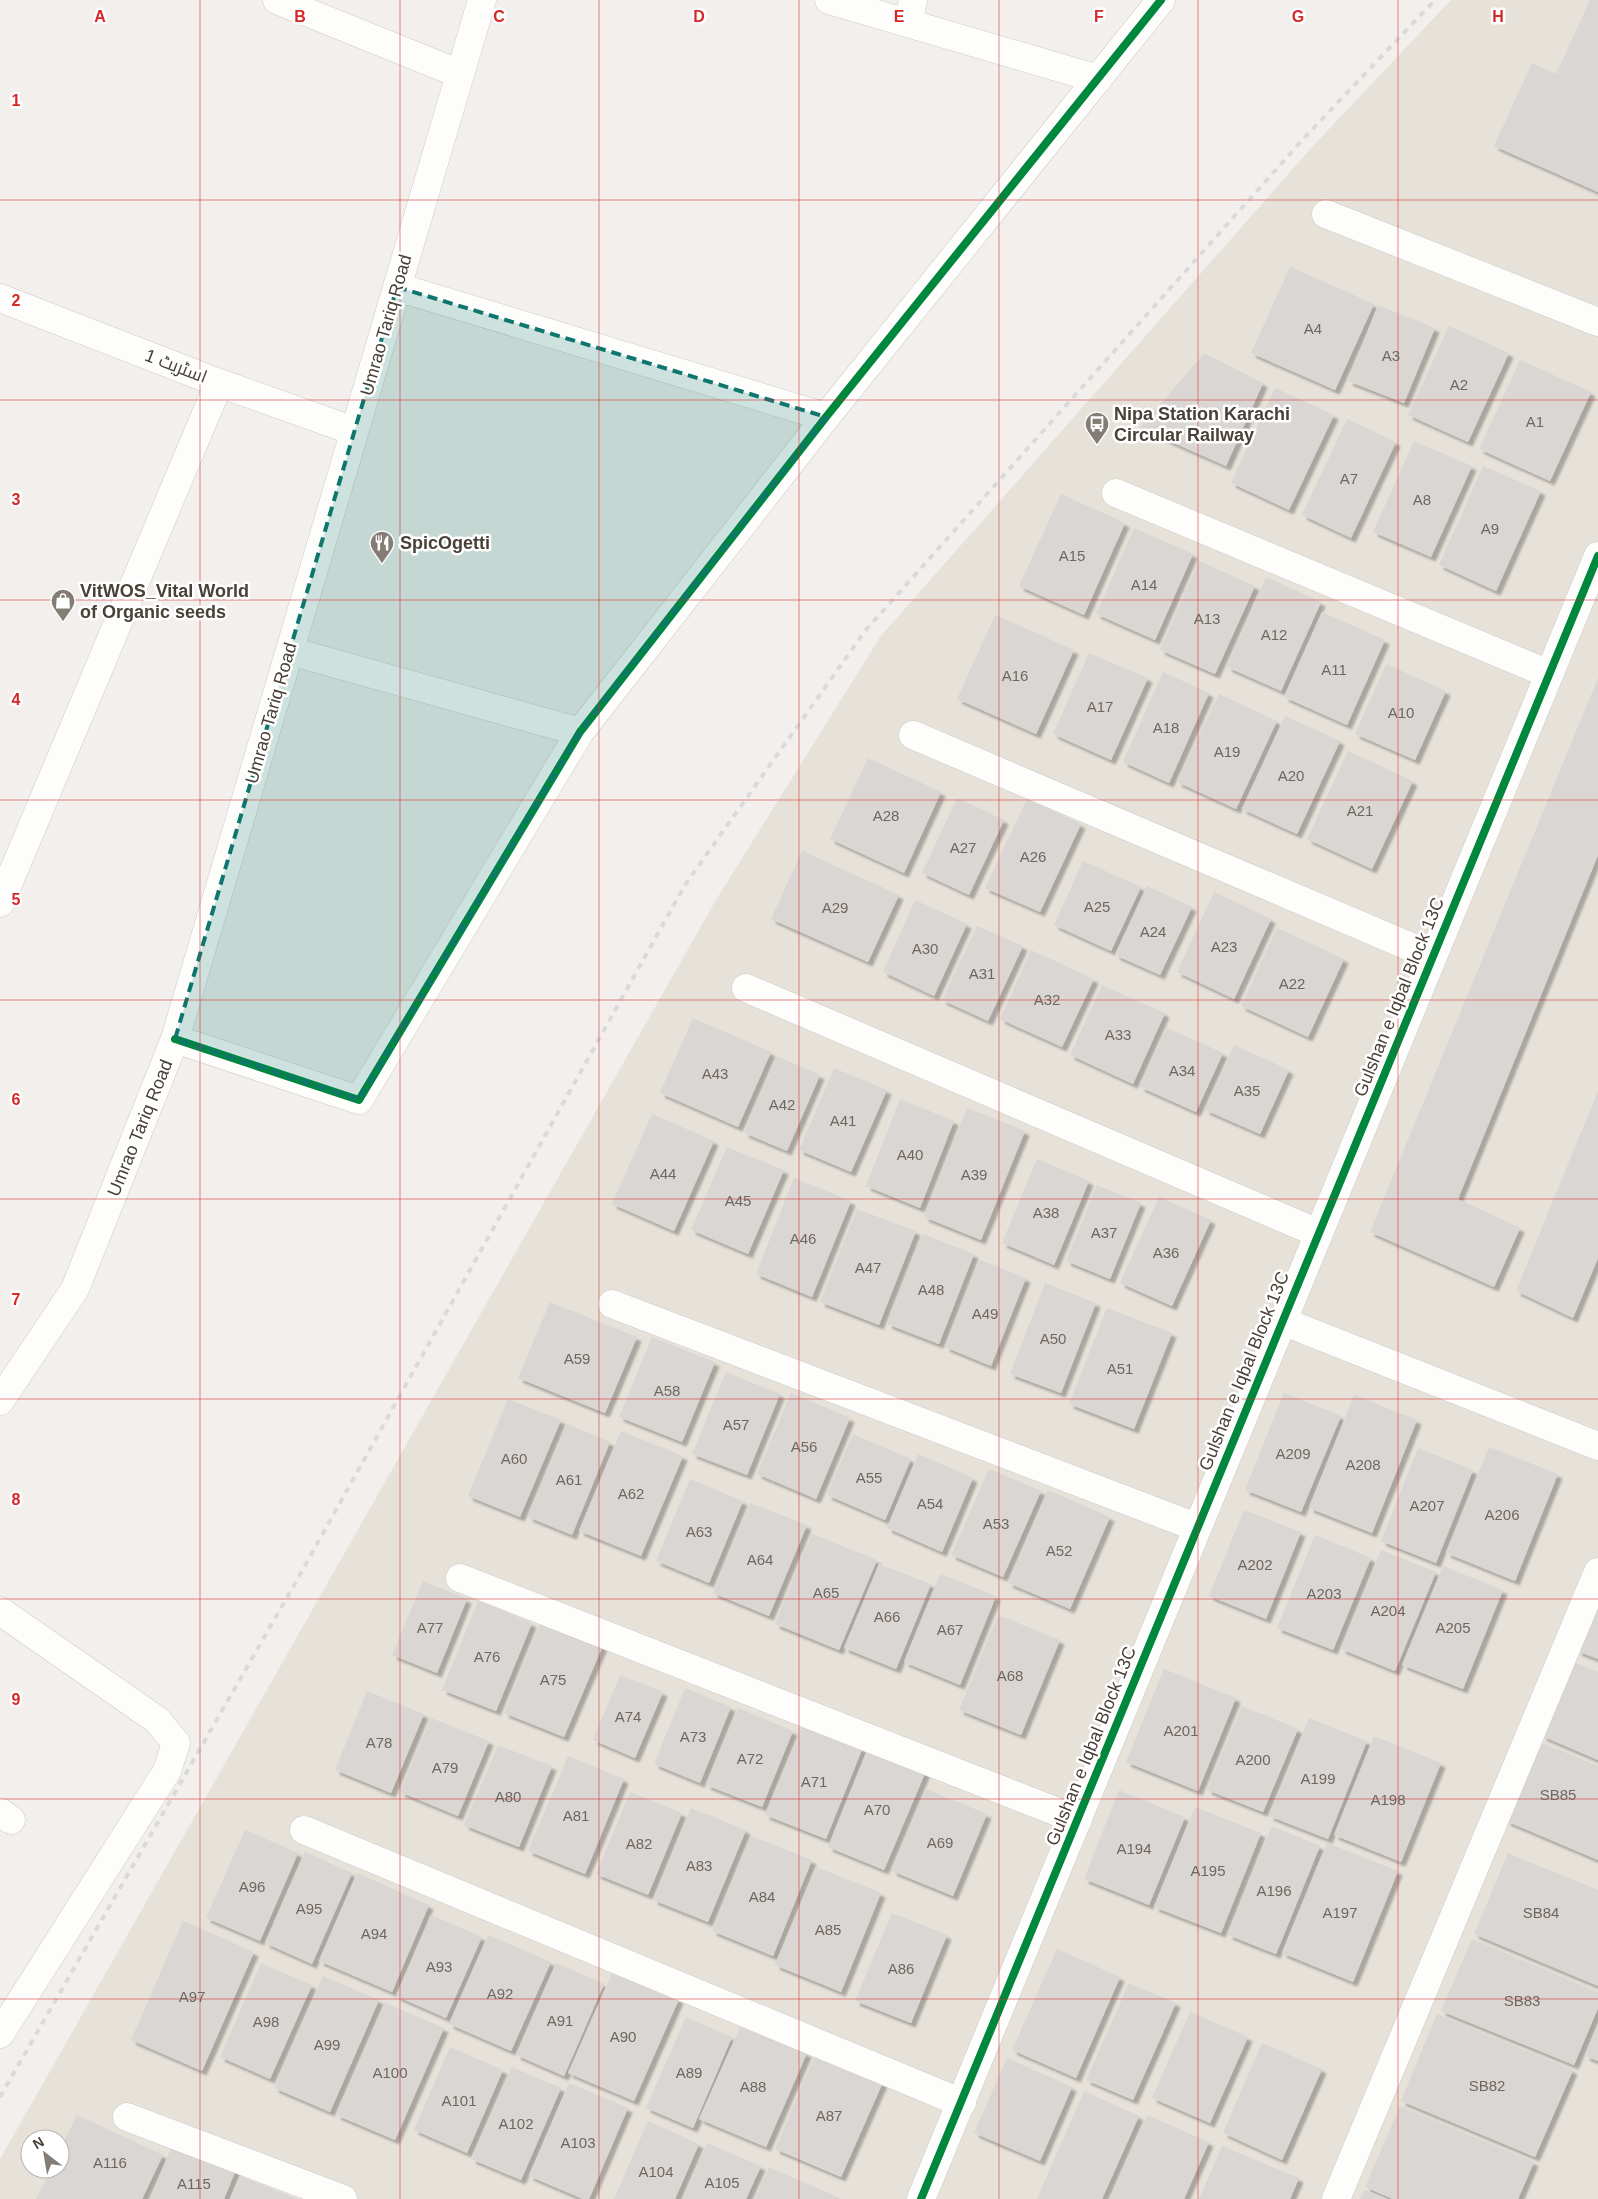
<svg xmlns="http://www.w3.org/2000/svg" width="1598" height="2199" viewBox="0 0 1598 2199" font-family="Arial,Cairo,sans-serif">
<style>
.residential{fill:#e6e1d9;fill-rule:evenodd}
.building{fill:#dad6d3;filter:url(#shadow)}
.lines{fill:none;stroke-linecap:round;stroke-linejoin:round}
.minor-casing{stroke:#cecbc8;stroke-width:29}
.tertiary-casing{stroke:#cecbc8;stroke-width:29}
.minor{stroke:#fdfdfc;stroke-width:28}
.tertiary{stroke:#fdfdfc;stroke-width:28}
.rail{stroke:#dadad9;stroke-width:4;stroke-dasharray:6 6;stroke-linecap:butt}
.cycleway-casing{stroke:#fff;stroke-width:11}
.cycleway{stroke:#00873e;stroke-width:8}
.marked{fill:#0f766e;fill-opacity:0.2;stroke:#0f766e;stroke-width:4;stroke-dasharray:10 6;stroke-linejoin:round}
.grid{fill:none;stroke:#d62828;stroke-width:1;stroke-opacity:0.55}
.labels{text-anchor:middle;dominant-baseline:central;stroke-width:5;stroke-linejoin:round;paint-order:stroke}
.number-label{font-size:15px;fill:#6f6760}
.street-label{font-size:18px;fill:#494037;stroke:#fff}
.poi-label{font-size:18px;font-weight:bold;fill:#494037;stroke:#fff;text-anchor:start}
.grid-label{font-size:16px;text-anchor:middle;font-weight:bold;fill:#d62828;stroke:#fff;stroke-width:5;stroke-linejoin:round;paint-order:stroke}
</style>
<defs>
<filter id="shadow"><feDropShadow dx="4.5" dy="4.5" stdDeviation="1" flood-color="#0004"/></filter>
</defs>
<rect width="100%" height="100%" fill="#f2efec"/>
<!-- residential -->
<path class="residential" d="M1451 0H1598V2199H0V2159L716 900 880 637 1313 146ZM30 2139H60V2169H30Z"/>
<!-- building -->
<path class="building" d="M1590 0H1598V192L1494 146 1532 63 1556 74Z
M1290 267 1374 304 1335 390 1251 353Z
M1378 305 1435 328 1404 403 1348 381Z
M1449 326 1509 353 1468 442 1408 415Z
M1204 353 1263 383 1226 466 1140 428Z
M1520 360 1591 392 1550 481 1479 449Z
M1275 388 1334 415 1289 510 1231 483Z
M1347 419 1396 442 1351 538 1302 515Z
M1414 441 1472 466 1431 557 1373 532Z
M1483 466 1541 491 1496 591 1439 565Z
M1061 494 1125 523 1084 615 1019 586Z
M1134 528 1193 554 1155 640 1096 614Z
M1199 561 1255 586 1215 674 1160 650Z
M1266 577 1321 602 1281 691 1227 667Z
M1322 612 1385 640 1347 725 1284 697Z
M995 615 1074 650 1036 734 957 699Z
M1089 653 1148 678 1111 760 1053 734Z
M1386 664 1446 691 1415 760 1355 734Z
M1163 672 1209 693 1169 783 1123 762Z
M1598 678V855L1458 1199 1520 1228 1494 1287 1370 1232Z
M1219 694 1277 721 1236 809 1177 782Z
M1285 716 1340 741 1297 834 1242 809Z
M1348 751 1413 781 1372 869 1307 839Z
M868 758 941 792 904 873 830 839Z
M957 798 1004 820 969 895 922 873Z
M1027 799 1081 824 1040 912 985 888Z
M802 851 899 895 868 962 771 919Z
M1083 861 1141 887 1111 951 1054 925Z
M1147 886 1192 907 1160 975 1115 955Z
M1214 892 1271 919 1234 999 1177 972Z
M915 900 967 924 934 996 883 972Z
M977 926 1023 946 988 1021 942 1000Z
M1277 928 1344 959 1308 1037 1241 1006Z
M1031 950 1094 979 1062 1047 1000 1019Z
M1102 985 1165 1013 1133 1084 1070 1055Z
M693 1018 771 1052 738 1127 660 1093Z
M1167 1028 1223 1053 1196 1112 1140 1087Z
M1234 1045 1289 1070 1260 1134 1205 1110Z
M777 1056 820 1075 787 1151 744 1133Z
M834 1068 887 1090 851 1172 799 1150Z
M1598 1091V1258L1573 1318 1516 1291Z
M900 1099 954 1121 920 1208 866 1186Z
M967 1108 1025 1131 981 1240 924 1217Z
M652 1114 714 1141 674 1231 612 1204Z
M727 1147 784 1170 748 1254 691 1230Z
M1037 1159 1089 1181 1054 1265 1002 1243Z
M794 1178 851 1201 812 1297 756 1274Z
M1097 1185 1141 1203 1110 1279 1066 1261Z
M1159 1197 1211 1220 1172 1306 1120 1283Z
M857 1209 916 1231 879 1325 820 1302Z
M923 1234 974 1254 939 1344 887 1324Z
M980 1260 1026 1278 991 1366 945 1347Z
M1045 1283 1096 1303 1061 1393 1010 1374Z
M550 1302 637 1337 605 1413 518 1378Z
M1107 1308 1172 1333 1134 1429 1069 1404Z
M652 1337 715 1362 682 1442 619 1417Z
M726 1372 780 1394 747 1475 692 1454Z
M791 1393 850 1418 816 1499 757 1474Z
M1284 1393 1341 1416 1301 1512 1245 1490Z
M1354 1395 1417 1420 1372 1533 1309 1508Z
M508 1399 561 1420 520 1517 468 1496Z
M567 1424 610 1442 572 1535 528 1517Z
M621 1431 683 1456 641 1556 579 1531Z
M853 1434 911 1459 885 1520 827 1495Z
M1489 1447 1558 1474 1515 1581 1446 1553Z
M1418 1448 1473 1470 1436 1563 1381 1541Z
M918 1454 973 1478 942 1552 887 1528Z
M989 1469 1041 1491 1003 1577 951 1555Z
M690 1479 743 1501 709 1583 656 1561Z
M1048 1490 1110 1517 1070 1609 1008 1583Z
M750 1503 807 1525 769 1616 713 1593Z
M1244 1510 1301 1532 1266 1619 1209 1596Z
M812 1534 877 1560 839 1650 775 1624Z
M1315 1535 1371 1558 1333 1650 1277 1628Z
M1381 1550 1436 1572 1395 1671 1341 1649Z
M879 1564 931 1584 896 1669 844 1648Z
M1443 1566 1503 1590 1463 1689 1402 1665Z
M940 1574 996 1596 960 1685 904 1662Z
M423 1581 467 1599 437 1673 392 1655Z
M478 1601 532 1623 496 1711 442 1690Z
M1598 1603V1659L1577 1651Z
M998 1615 1060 1640 1021 1735 959 1710Z
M542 1620 603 1645 564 1737 504 1713Z
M1574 1662 1598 1672V1760L1542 1736Z
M1164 1669 1236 1698 1198 1791 1126 1762Z
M620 1675 663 1692 635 1758 593 1740Z
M685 1688 731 1707 700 1783 654 1764Z
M367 1691 424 1714 391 1793 335 1770Z
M1242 1706 1298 1729 1263 1812 1207 1790Z
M738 1708 793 1731 762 1807 706 1785Z
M431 1718 489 1741 458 1816 400 1792Z
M1309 1718 1367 1741 1328 1839 1269 1816Z
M804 1722 863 1747 826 1839 765 1815Z
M1374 1736 1441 1763 1401 1862 1334 1835Z
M1540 1742 1598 1766V1860L1506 1821Z
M498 1745 552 1766 519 1847 464 1825Z
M868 1748 926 1771 884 1870 828 1847Z
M568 1756 624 1779 585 1874 528 1851Z
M926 1789 987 1814 953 1896 892 1871Z
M1119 1790 1185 1817 1149 1905 1084 1879Z
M630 1792 682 1813 648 1895 596 1874Z
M1195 1807 1261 1833 1221 1933 1154 1907Z
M691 1808 746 1830 708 1922 653 1900Z
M1272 1826 1320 1846 1276 1954 1228 1935Z
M245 1830 298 1853 260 1941 206 1918Z
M751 1836 812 1860 773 1956 712 1931Z
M1327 1843 1398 1871 1353 1982 1282 1953Z
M305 1852 352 1873 312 1964 265 1943Z
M1508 1853 1598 1890V1986L1474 1934Z
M816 1867 881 1893 841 1992 775 1965Z
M357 1873 429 1905 392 1992 319 1961Z
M892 1913 947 1935 911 2023 855 2001Z
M431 1915 482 1937 446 2018 396 1996Z
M183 1921 254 1952 202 2071 131 2040Z
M488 1935 551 1962 511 2051 449 2024Z
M1472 1939 1598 1992V2008L1574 2065 1441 2011Z
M1057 1949 1120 1977 1076 2078 1012 2050Z
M261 1963 312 1985 270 2079 220 2057Z
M556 1963 604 1984 564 2076 516 2055Z
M613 1971 679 1999 634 2101 568 2073Z
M323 1976 379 2000 330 2112 274 2088Z
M1129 1983 1176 2003 1133 2100 1086 2080Z
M385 2003 444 2028 395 2140 336 2115Z
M1190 2012 1248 2037 1210 2123 1152 2098Z
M1437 2014 1573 2070 1535 2157 1401 2101Z
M686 2017 732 2037 693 2128 646 2108Z
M1598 2024V2061L1585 2056Z
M741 2025 807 2053 766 2147 699 2119Z
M1262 2043 1322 2069 1282 2160 1223 2133Z
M450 2047 503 2070 467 2153 414 2130Z
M816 2053 883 2082 841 2177 775 2149Z
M1007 2058 1072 2087 1040 2161 974 2133Z
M512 2067 561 2088 521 2180 471 2159Z
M569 2083 628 2108 589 2199H583L529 2176Z
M1084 2091 1139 2116 1102 2199H1037Z
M1400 2106 1534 2162 1518 2199H1393L1365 2187Z
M77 2115 163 2155 142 2199H36L51 2169H60V2149Z
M1147 2115 1209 2142 1184 2199H1110Z
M648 2121 699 2144 675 2199H614Z
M174 2141 237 2167 224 2199H150Z
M707 2143 761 2166 746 2199H683Z
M1222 2146 1299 2178 1290 2199H1199Z
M769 2167 836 2196 835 2199H755Z
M240 2176 297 2199H230Z
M1365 2190 1387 2199H1360Z"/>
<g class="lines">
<defs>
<path id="minor" d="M277 0 460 74
M829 0 1098 79
M908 23 913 0
M1326 214 1598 322
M397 287 826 417
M0 298 219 383 354 431
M1116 493 1549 674
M290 651 580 732
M913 735 1432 956
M0 903 219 383
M746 988 1318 1233
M175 1039 359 1100 580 732 826 417 1161 0
M612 1304 1196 1527
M1282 1321 1598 1446
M460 1578 1078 1820
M0 1611 157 1720 176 1743 167 1771 0 2034
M0 1812 11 1820
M304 1830 962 2103
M127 2117 343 2199
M921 2199 1598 556
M1336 2199 1598 1572"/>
<path id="tertiary" d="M0 1401 75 1289 175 1039 482 0"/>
</defs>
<!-- minor casing -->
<use href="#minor" class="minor-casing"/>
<!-- tertiary casing -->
<use href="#tertiary" class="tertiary-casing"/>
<!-- minor -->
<use href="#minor" class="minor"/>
<!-- tertiary -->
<use href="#tertiary" class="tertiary"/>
<!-- rail -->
<path class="rail" d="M0 2097 293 1587 685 885 865 631 1305 137 1435 0"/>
<defs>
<path id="cycleway" d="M175 1039 359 1100 580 732 826 417 1161 0
M921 2199 1598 556"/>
</defs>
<!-- cycleway casing -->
<use href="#cycleway" class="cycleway-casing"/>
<!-- cycleway -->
<use href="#cycleway" class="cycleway"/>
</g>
<!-- marked area -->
<path class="marked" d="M397 287 826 417 580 732 359 1100 175 1039Z"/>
<!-- grid -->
<path class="grid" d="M200 0V2199M400 0V2199M599 0V2199M799 0V2199M999 0V2199M1198 0V2199M1398 0V2199M0 200H1598M0 400H1598M0 600H1598M0 800H1598M0 1000H1598M0 1199H1598M0 1399H1598M0 1599H1598M0 1799H1598M0 1999H1598"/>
<!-- icons -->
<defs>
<symbol id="bus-pin" viewBox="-11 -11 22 30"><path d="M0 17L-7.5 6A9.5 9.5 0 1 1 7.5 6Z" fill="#847d76" stroke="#fff"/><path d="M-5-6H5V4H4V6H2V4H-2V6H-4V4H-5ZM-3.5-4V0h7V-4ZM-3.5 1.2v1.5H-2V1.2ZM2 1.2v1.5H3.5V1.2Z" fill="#fff"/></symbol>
<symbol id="restaurant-pin" viewBox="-11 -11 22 30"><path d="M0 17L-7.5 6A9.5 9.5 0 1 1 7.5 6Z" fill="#847d76" stroke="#fff"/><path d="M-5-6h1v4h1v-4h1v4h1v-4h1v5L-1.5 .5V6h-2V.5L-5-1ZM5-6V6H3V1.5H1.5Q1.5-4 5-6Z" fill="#fff"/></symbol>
<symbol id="shop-pin" viewBox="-11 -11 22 30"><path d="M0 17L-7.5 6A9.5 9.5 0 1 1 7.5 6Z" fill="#847d76" stroke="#fff"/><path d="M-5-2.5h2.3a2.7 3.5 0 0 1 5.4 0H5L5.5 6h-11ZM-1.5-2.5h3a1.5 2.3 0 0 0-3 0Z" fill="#fff"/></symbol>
</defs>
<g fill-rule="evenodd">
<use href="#bus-pin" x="1083" y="410" width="28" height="38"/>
<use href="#restaurant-pin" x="368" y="529" width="28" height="38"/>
<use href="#shop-pin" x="49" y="587" width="28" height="38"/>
</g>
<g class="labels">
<!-- number labels -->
<g class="number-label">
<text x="1313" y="328">A4</text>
<text x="1391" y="355">A3</text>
<text x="1459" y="384">A2</text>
<text x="1535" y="421">A1</text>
<text x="1349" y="478">A7</text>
<text x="1422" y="499">A8</text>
<text x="1490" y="528">A9</text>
<text x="1072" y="555">A15</text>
<text x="1144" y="584">A14</text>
<text x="1207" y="618">A13</text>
<text x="1274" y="634">A12</text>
<text x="1334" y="669">A11</text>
<text x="1015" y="675">A16</text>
<text x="1100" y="706">A17</text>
<text x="1401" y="712">A10</text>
<text x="1166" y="727">A18</text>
<text x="1227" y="751">A19</text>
<text x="1291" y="775">A20</text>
<text x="1360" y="810">A21</text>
<text x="886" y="815">A28</text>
<text x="963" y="847">A27</text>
<text x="1033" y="856">A26</text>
<text x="1097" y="906">A25</text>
<text x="835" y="907">A29</text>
<text x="1153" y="931">A24</text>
<text x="1224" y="946">A23</text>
<text x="925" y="948">A30</text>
<text x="982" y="973">A31</text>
<text x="1292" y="983">A22</text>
<text x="1047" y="999">A32</text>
<text x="1118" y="1034">A33</text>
<text x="1182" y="1070">A34</text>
<text x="715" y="1073">A43</text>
<text x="1247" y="1090">A35</text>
<text x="782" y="1104">A42</text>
<text x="843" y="1120">A41</text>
<text x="910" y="1154">A40</text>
<text x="663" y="1173">A44</text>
<text x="974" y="1174">A39</text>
<text x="738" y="1200">A45</text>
<text x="1046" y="1212">A38</text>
<text x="1104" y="1232">A37</text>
<text x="803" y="1238">A46</text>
<text x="1166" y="1252">A36</text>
<text x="868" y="1267">A47</text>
<text x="931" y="1289">A48</text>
<text x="985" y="1313">A49</text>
<text x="1053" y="1338">A50</text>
<text x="577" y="1358">A59</text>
<text x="1120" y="1368">A51</text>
<text x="667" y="1390">A58</text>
<text x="736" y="1424">A57</text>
<text x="804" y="1446">A56</text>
<text x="1293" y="1453">A209</text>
<text x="514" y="1458">A60</text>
<text x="1363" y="1464">A208</text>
<text x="869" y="1477">A55</text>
<text x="569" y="1479">A61</text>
<text x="631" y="1493">A62</text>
<text x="930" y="1503">A54</text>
<text x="1427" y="1505">A207</text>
<text x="1502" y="1514">A206</text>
<text x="996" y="1523">A53</text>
<text x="699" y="1531">A63</text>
<text x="1059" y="1550">A52</text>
<text x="760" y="1559">A64</text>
<text x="1255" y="1564">A202</text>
<text x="826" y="1592">A65</text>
<text x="1324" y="1593">A203</text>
<text x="1388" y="1610">A204</text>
<text x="887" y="1616">A66</text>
<text x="430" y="1627">A77</text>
<text x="1453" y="1627">A205</text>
<text x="950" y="1629">A67</text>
<text x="487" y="1656">A76</text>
<text x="1010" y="1675">A68</text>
<text x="553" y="1679">A75</text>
<text x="628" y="1716">A74</text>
<text x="1181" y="1730">A201</text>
<text x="693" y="1736">A73</text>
<text x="379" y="1742">A78</text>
<text x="750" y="1758">A72</text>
<text x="1253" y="1759">A200</text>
<text x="445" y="1767">A79</text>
<text x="1318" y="1778">A199</text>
<text x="814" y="1781">A71</text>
<text x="1558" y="1794">SB85</text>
<text x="508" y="1796">A80</text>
<text x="1388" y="1799">A198</text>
<text x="877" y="1809">A70</text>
<text x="576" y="1815">A81</text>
<text x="940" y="1842">A69</text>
<text x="639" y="1843">A82</text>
<text x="1134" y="1848">A194</text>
<text x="699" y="1865">A83</text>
<text x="1208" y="1870">A195</text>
<text x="252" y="1886">A96</text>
<text x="1274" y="1890">A196</text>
<text x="762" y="1896">A84</text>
<text x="309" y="1908">A95</text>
<text x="1340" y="1912">A197</text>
<text x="1541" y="1912">SB84</text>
<text x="828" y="1929">A85</text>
<text x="374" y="1933">A94</text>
<text x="439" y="1966">A93</text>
<text x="901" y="1968">A86</text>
<text x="500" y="1993">A92</text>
<text x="192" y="1996">A97</text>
<text x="1522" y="2000">SB83</text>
<text x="560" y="2020">A91</text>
<text x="266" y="2021">A98</text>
<text x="623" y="2036">A90</text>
<text x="327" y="2044">A99</text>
<text x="390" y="2072">A100</text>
<text x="689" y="2072">A89</text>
<text x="1487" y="2085">SB82</text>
<text x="753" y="2086">A88</text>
<text x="459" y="2100">A101</text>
<text x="829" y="2115">A87</text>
<text x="516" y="2123">A102</text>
<text x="578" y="2142">A103</text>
<text x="110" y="2162">A116</text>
<text x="656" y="2171">A104</text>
<text x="722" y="2182">A105</text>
<text x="194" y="2183">A115</text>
</g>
<!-- street labels -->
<g class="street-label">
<text transform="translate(386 325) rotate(-74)">Umrao Tariq Road</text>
<text transform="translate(176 366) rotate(21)">اسٹریٹ 1</text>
<text transform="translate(271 713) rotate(-74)">Umrao Tariq Road</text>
<text transform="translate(1399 997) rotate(-68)">Gulshan e Iqbal Block 13C</text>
<text transform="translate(140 1128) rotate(-68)">Umrao Tariq Road</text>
<text transform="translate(1244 1371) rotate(-68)">Gulshan e Iqbal Block 13C</text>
<text transform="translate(1091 1746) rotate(-68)">Gulshan e Iqbal Block 13C</text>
</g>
<!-- poi labels -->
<g class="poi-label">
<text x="1114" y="414">Nipa Station Karachi<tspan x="1114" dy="21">Circular Railway</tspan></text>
<text x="400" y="543">SpicOgetti</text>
<text x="80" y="591">VitWOS_Vital World<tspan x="80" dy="21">of Organic seeds</tspan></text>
</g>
</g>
<g class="grid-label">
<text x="100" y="22">A</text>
<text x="300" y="22">B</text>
<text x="499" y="22">C</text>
<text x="699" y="22">D</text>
<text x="899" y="22">E</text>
<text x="1099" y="22">F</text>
<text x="1298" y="22">G</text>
<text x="1498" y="22">H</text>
<text x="16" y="106">1</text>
<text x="16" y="306">2</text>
<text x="16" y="505">3</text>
<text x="16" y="705">4</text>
<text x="16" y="905">5</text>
<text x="16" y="1105">6</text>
<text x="16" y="1305">7</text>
<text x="16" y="1505">8</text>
<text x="16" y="1705">9</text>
</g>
<!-- north arrow -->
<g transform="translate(45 2154) rotate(329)"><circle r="24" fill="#ffffff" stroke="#b6b3af"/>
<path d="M0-4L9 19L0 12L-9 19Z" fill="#847d76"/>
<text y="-8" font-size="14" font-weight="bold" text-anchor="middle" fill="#494037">N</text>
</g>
</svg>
